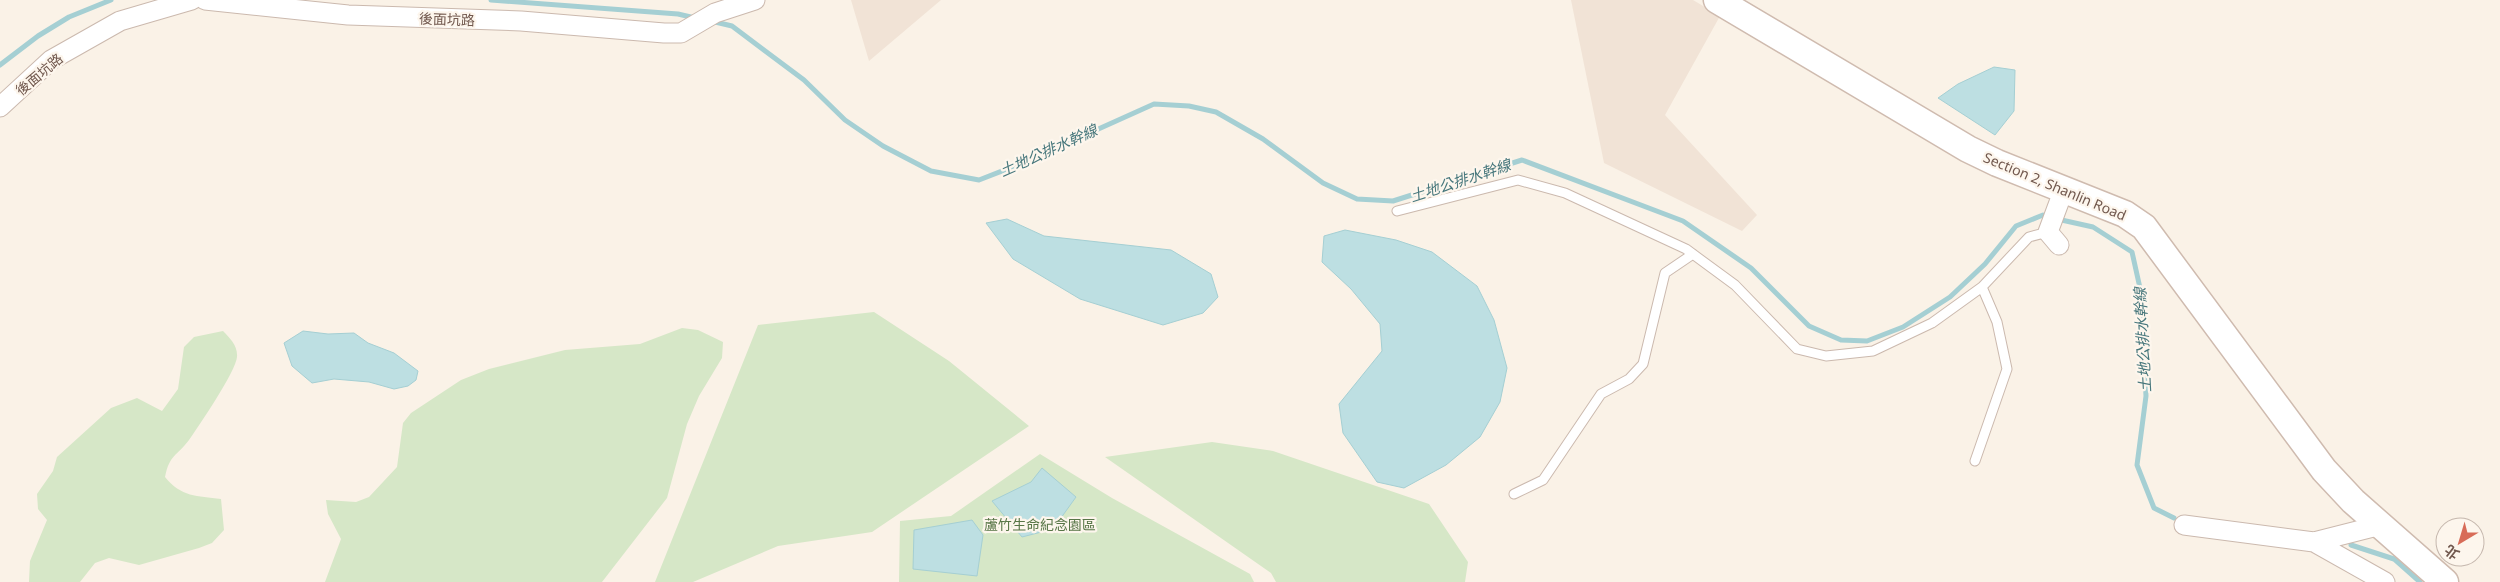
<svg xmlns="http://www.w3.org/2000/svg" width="2500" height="582" viewBox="0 0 2500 582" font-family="'Noto Sans','Noto Sans TC',sans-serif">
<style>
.residential{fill:#f1e3d6}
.green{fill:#d6e7c7}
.water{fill:#bddfe2;stroke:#a5cfd3}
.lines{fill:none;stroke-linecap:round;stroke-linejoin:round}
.stream{stroke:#a5cfd3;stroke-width:5}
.lane-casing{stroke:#cbb9ae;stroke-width:11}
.street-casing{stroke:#cbb9ae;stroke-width:21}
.secondary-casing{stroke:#cfbbaf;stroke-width:29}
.lane{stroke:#fff;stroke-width:9}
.street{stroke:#fff;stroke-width:19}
.secondary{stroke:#fff;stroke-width:26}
.labels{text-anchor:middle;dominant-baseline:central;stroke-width:4.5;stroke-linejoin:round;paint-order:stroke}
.street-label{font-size:14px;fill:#71584e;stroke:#fdf6ed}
.park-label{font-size:14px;fill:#587647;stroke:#fdf6ed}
.water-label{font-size:15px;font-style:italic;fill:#47777c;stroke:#fdf6ed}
</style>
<rect width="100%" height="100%" fill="#faf2e7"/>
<!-- residential -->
<path class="residential" d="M851 0H941L869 61Z
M1571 0H1693L1720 16 1665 115 1757 215 1742 231 1604 163Z"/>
<!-- green -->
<path class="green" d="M874 312 949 361 1029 426 872 532 778 546 693 582H655L758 325Z
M682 328 698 330 723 342 722 358 699 396 687 424 667 498 602 582H325L341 539 328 514 326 500 356 502 369 497 397 467 403 423 411 413 461 380 489 369 565 350 640 344Z
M223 331C230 338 238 346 237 357 236 371 199 426 189 440 177 456 169 455 165 477 181 497 197 496 221 499L224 530 212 543 199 548 139 565 109 558 95 563 80 582H29L30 561 47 520 38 509 37 494 53 471 57 457 111 408 137 398 162 411 178 389 184 347 194 337Z
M1212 442 1273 451 1429 504 1468 562 1465 582H1276L1271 573 1105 457Z
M1040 454 1112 498 1250 574 1254 582H899L900 521 951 516Z"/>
<!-- water -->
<path class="water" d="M1994 67 2015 70 2014 111 1995 135 1938 98 1958 84Z
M1007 219 1044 236 1171 250 1211 274 1218 297 1203 313 1163 325 1080 299 1013 259 986 223Z
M1345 230 1396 240 1432 252 1477 286 1494 320 1507 368 1500 402 1480 437 1446 465 1404 488 1377 482 1343 433 1339 404 1382 351 1380 324 1351 289 1322 262 1324 236Z
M303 331 328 334 354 333 368 343 394 353 418 371 416 380 408 386 394 389 369 382 334 379 312 383 292 366 284 343Z
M1042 468 1076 497 1053 529 1022 537 992 501 1031 482Z
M972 520 983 535 977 576 913 569 914 530Z"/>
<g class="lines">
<!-- stream -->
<path class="stream" d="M491 0 678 14 695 18
M711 21 732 26 804 80 845 120 883 146 931 171 979 180 1025 162 1154 104 1189 106 1216 112 1263 139 1323 183 1357 199 1393 201 1522 160 1683 221 1751 268 1809 326 1841 340 1867 341 1903 327 1950 297 1985 264 2016 226 2043 215 2049 217
M0 65 38 36 69 17 111 0
M2057 219 2093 227 2132 252 2140 288 2146 396 2137 465 2154 508 2174 518
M2351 545 2394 559 2420 582"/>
<defs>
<path id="lane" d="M1397 211 1518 180 1565 193 1686 249 1735 285 1797 349 1826 356 1873 351 1932 323 1982 287 2029 237 2048 232
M1975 461 2007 369 1997 322 1982 287
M1514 494 1543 480 1601 394 1629 379 1643 364 1665 273 1693 254"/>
<path id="street" d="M205 0 348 15 521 21 664 33H681L715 13 755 0
M0 107 51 60 120 21 192 0
M2059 245 2048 232 2064 189
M2184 525 2314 542 2385 582
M2314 542 2381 525"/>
<path id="secondary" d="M1717 0 1968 149 1997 163 2125 214 2144 227 2324 470 2353 501 2445 582"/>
</defs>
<!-- lane casing -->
<use href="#lane" class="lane-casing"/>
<!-- street casing -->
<use href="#street" class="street-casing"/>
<!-- secondary casing -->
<use href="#secondary" class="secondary-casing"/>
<!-- lane -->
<use href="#lane" class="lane"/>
<!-- street -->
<use href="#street" class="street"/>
<!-- secondary -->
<use href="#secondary" class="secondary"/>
</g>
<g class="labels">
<!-- street labels -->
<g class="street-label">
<text transform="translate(447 19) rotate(2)">後面坑路</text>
<text transform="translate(39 74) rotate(-40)">後面坑路</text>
<text transform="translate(2055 186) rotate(23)">Section 2, Shanlin Road</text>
</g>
<!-- park labels -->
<g class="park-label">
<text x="1040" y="524">蘆竹生命紀念園區</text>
</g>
<!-- water labels -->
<g class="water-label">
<text transform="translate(1048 150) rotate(-24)">土地公排水幹線</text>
<text transform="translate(1460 180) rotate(-18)">土地公排水幹線</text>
<text transform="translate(2142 340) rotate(-93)">土地公排水幹線</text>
</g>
</g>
<!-- north arrow -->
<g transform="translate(2460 542) rotate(218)"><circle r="24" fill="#fdf6ed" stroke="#c5b7ad"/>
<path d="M0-4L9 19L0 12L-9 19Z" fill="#d86c58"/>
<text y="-8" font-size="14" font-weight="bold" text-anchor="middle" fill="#71584e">北</text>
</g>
</svg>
